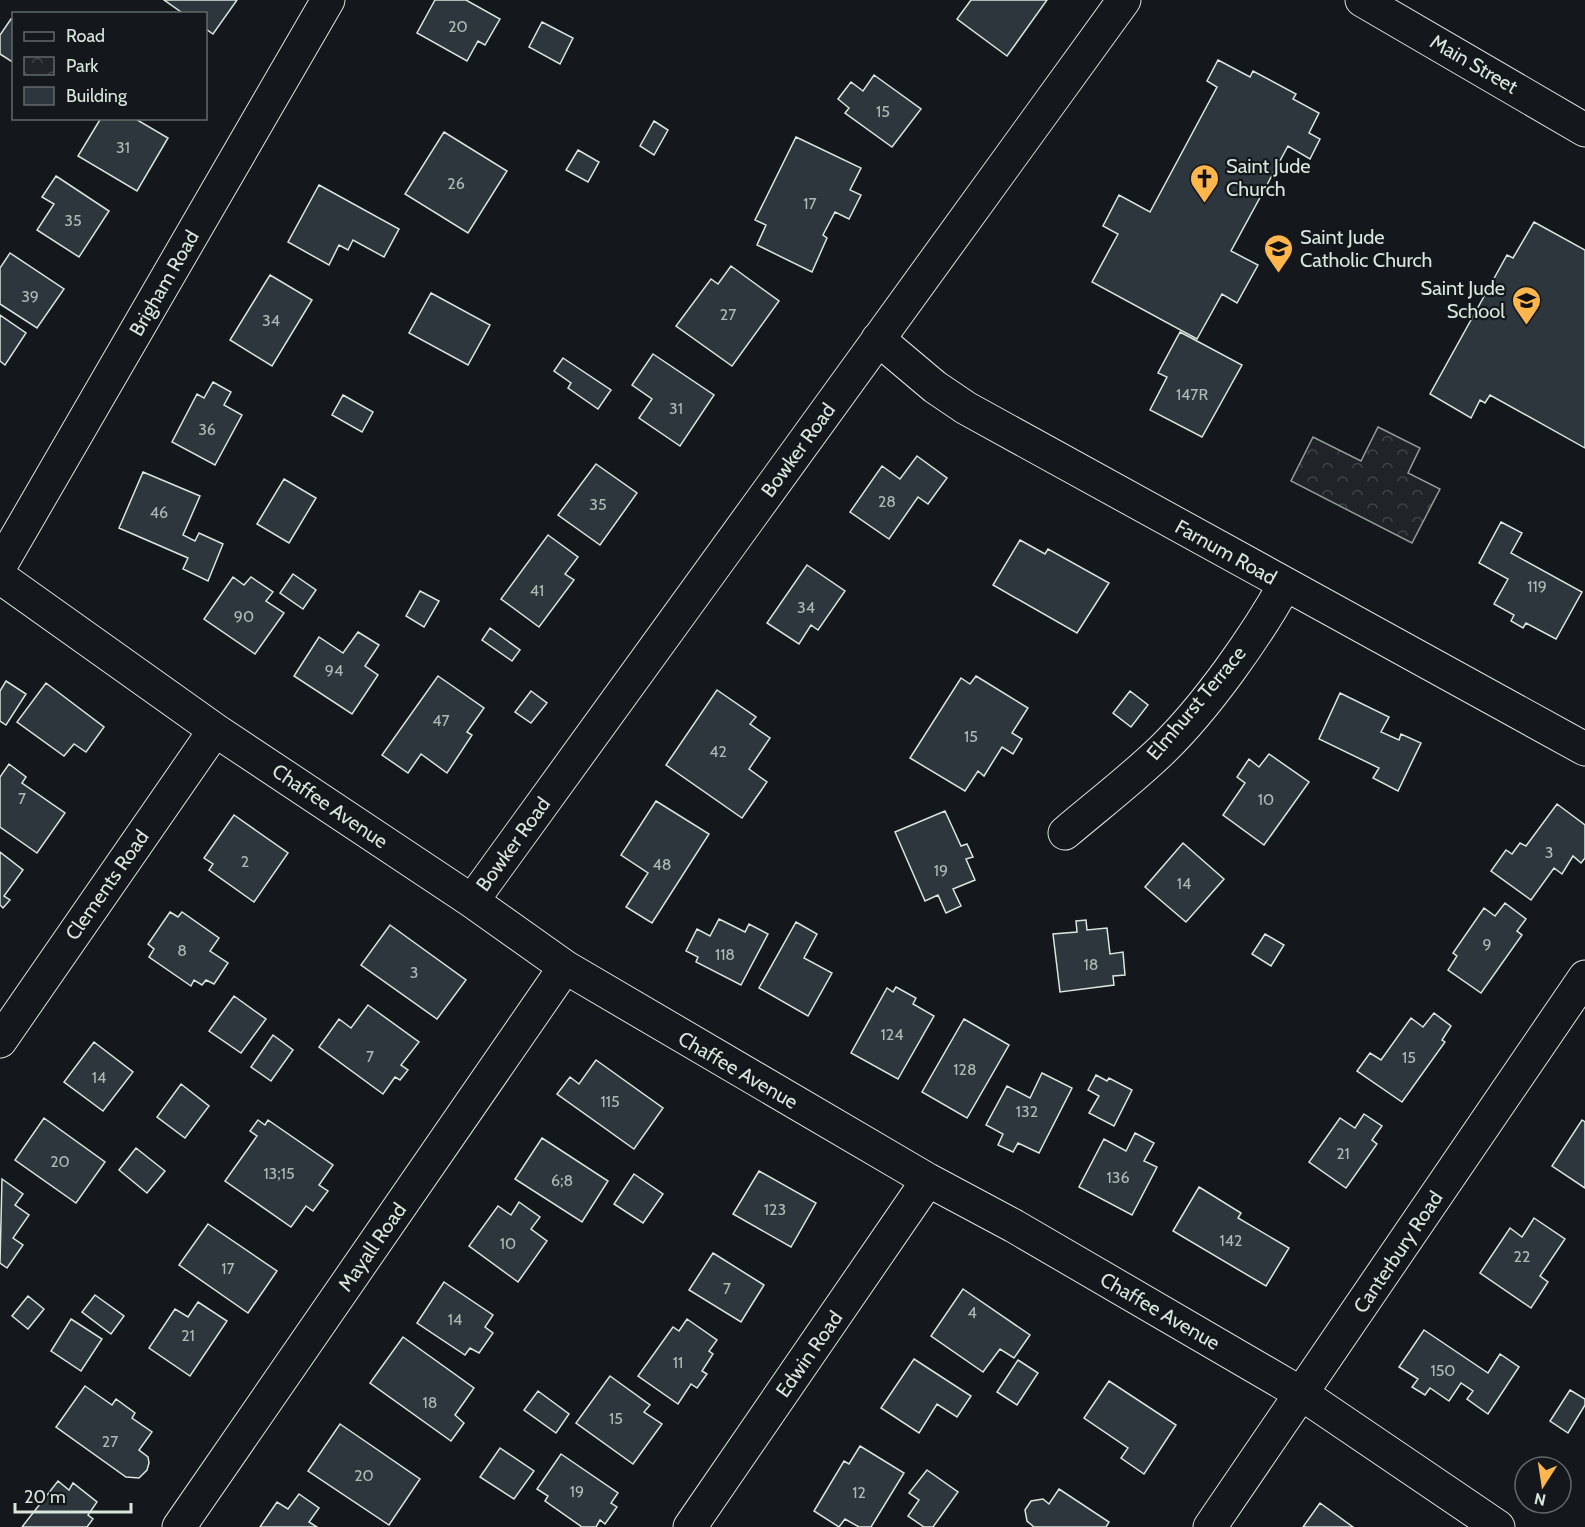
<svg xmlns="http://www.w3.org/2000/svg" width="1585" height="1527" viewBox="0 0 1585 1527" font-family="Cabin,sans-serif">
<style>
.park{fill:url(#park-crowns);stroke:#939e99;stroke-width:1.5}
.building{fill:#2c363c;stroke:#d8e6dc;stroke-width:1.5}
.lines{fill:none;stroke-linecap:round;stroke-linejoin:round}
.minor-casing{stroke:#d8e6dc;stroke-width:35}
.major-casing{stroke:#d8e6dc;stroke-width:35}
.minor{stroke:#14181c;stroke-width:33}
.major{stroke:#14181c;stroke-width:33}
.labels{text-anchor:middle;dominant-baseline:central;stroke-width:4.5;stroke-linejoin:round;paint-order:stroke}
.number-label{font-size:16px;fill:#adbab4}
.street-label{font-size:20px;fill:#d8e6dc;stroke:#14181c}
.poi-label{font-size:20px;fill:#d8e6dc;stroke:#14181c;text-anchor:start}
</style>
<defs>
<pattern id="park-crowns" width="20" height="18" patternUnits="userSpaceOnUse" patternTransform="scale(1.5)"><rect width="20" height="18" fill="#202428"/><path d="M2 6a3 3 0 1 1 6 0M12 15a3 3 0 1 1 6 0" fill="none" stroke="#404447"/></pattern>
</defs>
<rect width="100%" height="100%" fill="#14181c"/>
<!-- park -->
<path class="park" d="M1378 427 1420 448 1408 473 1440 489 1412 543 1291 481 1313 437 1361 461Z"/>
<!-- building -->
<path class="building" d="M164 0H237L213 34 206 29V14H184Z
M435 0H466L500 19 485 45 478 41 467 61 417 33Z
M971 0H1047L1007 56 957 19Z
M11 19 14 20V63L0 54V35Z
M542 22 573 38 560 64 529 47Z
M1218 60 1250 77 1253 71 1296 94 1293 99 1319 113 1309 133 1320 139 1310 159 1288 146 1231 251 1258 265 1237 303 1222 294 1197 339 1092 282 1118 234 1103 226 1119 195 1150 212 1217 87 1207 81Z
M874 75 921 109 892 147 845 113 849 108 838 99 851 82 863 91Z
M101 118H134L168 138 137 191 78 156Z
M654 121 668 130 654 155 640 146Z
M444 132 507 171 468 233 405 194Z
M796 137 861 168 850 190 861 195 849 219 835 212 823 235 827 238 812 272 757 245 766 225 755 220Z
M578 150 599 162 588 182 566 170Z
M56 176 109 211 79 257 37 230 54 204 42 197Z
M319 185 399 229 384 257 353 240 348 250 339 245 329 265 288 242Z
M1534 222 1585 250V448L1490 395 1485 403 1480 400 1471 418 1430 394 1507 255 1513 258Z
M10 253 64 289 37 328 0 304V268Z
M731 266 779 301 732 366 676 326 711 279 718 284Z
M270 275 312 300 272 366 230 340Z
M431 293 490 325 468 365 409 333Z
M0 315 26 333 5 365 0 361Z
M1180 332 1242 365 1202 437 1150 410 1167 377 1158 373Z
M653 354 714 395 680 446 639 418 652 399 632 385Z
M563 358 611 390 598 409 568 388 571 383 554 371Z
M213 382 231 392 224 405 242 415 215 465 172 442 197 394 204 398Z
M343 395 373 412 362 432 332 415Z
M917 456 947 478 928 504 918 497 889 539 850 512 882 466 900 479Z
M596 464 637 493 600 545 558 515Z
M143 472 200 496 183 535 195 541 199 533 223 544 208 581 183 569 188 558 119 528Z
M284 479 316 498 289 543 257 524Z
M1501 522 1522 533 1511 553 1582 592 1556 639 1526 623 1523 628 1511 621 1514 615 1494 604 1508 579 1479 563Z
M548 535 578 557 565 574 574 580 539 627 501 599Z
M1020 540 1045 554 1048 549 1109 583 1077 633 993 585Z
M807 565 845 591 818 630 811 625 799 644 767 623Z
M293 574 316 590 303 609 280 593Z
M233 577 244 585 251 577 273 592 266 601 284 613 255 654 204 619Z
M420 591 439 601 424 627 406 616Z
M490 628 520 650 512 661 482 640Z
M358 632 379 645 365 666 378 675 352 714 294 676 319 637 343 653Z
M438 676 484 708 467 732 472 735 447 773 421 754 408 773 382 755Z
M976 676 1028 708 1012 733 1022 739 1013 754 1002 747 984 776 978 771 965 791 910 758 961 678 970 684Z
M6 681 26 694 6 725 0 721V691Z
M46 683 104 727 86 752 74 744 64 756 17 722Z
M717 690 756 717 750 724 770 738 749 769 767 782 742 818 666 765Z
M531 691 547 703 531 723 515 712Z
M1130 691 1148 705 1131 727 1113 713Z
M1340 693 1389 717 1381 732 1399 740 1401 734 1421 743 1398 791 1373 778 1379 768 1319 739Z
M1269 754 1309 782 1264 845 1223 815 1245 783 1237 777 1249 759 1259 767Z
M9 764 26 777 22 783 65 813 37 853 0 827V777Z
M656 801 709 834 652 923 626 907 648 873 621 855Z
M1557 804 1585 825V858L1581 863 1573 856 1562 874 1554 868 1531 900 1491 871 1506 850 1512 854 1520 843 1526 846Z
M945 811 961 846 967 844 973 857 966 859 975 880 953 889 961 906 946 913 938 895 925 901 895 832Z
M234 815 288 853 254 902 209 870 213 864 204 858Z
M1183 843 1224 879 1186 922 1145 887Z
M0 852 23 870 4 896 10 900 3 908 0 905Z
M1505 903 1526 919 1517 931 1522 935 1481 993 1448 970 1457 956 1453 953 1484 908 1495 916Z
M170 912 178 917 182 912 219 938 210 951 228 963 214 984 206 980 202 985 194 980 191 986 149 957 154 949 148 944Z
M719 919 745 932 749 924 768 934 741 985 696 962 698 957 686 951 697 929 710 936Z
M1086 920 1087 930 1107 928 1110 954 1123 952 1125 975 1113 976 1114 985 1060 992 1053 934 1077 932 1076 921Z
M796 922 817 934 804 958 832 973 808 1016 759 988Z
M390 925 466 980 437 1019 361 965Z
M1265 934 1284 945 1271 966 1252 954Z
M896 987 916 998 913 1004 934 1016 898 1079 851 1053 887 988 893 992Z
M234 996 266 1019 241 1053 209 1031Z
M368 1005 419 1042 401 1065 408 1070 400 1080 395 1077 383 1094 319 1047 339 1019 351 1028Z
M1434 1013 1451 1026 1442 1040 1445 1042 1402 1102 1357 1071 1370 1053 1381 1060 1411 1018 1423 1027Z
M964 1019 1009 1045 967 1118 922 1092Z
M273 1035 293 1050 271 1081 251 1067Z
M94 1042 133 1072 103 1111 64 1082Z
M596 1060 663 1108 634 1149 557 1094 570 1077 579 1084Z
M1042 1073 1072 1088 1039 1153 1018 1143 1013 1152 998 1145 1003 1134 986 1125 1007 1086 1030 1098Z
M1096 1075 1107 1081 1109 1078 1132 1090 1114 1126 1089 1113 1099 1096 1088 1090Z
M181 1084 209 1106 185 1138 157 1117Z
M1364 1114 1382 1126 1372 1140 1377 1144 1346 1188 1309 1162 1340 1118 1355 1128Z
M44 1118 105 1162 76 1203 15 1160Z
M258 1120 265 1125 268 1120 333 1165 319 1185 328 1191 313 1211 306 1206 291 1227 225 1181 257 1136 250 1131Z
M1582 1120 1585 1122V1188L1552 1166Z
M1135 1133 1154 1143 1144 1161 1157 1167 1132 1215 1079 1187 1104 1139 1126 1151Z
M542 1138 608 1181 582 1222 515 1179Z
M136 1148 165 1171 147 1193 119 1170Z
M759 1171 816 1203 791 1247 733 1214Z
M634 1174 663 1194 643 1223 614 1204Z
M2 1179 23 1194 15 1205 29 1215 13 1238 23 1245 7 1268 0 1263Z
M1199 1187 1241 1213 1238 1218 1289 1248 1266 1286 1173 1231Z
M519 1202 540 1217 531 1229 547 1241 518 1282 469 1246 498 1206 511 1215Z
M1534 1218 1565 1239 1540 1276 1548 1282 1531 1308 1480 1273 1510 1228 1522 1237Z
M208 1224 277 1271 248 1313 179 1265Z
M713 1253 764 1285 741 1322 689 1290Z
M444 1282 493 1315 485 1327 493 1333 479 1353 470 1348 465 1355 417 1323Z
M963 1289 1030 1335 1014 1358 1000 1349 983 1372 931 1336Z
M95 1295 124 1316 111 1334 82 1312Z
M28 1296 44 1309 28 1329 12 1316Z
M198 1302 227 1321 190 1376 149 1348 175 1309 188 1317Z
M71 1319 102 1339 81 1371 51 1351Z
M687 1319 717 1340 709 1351 713 1354 702 1371 707 1374 697 1388 691 1384 678 1404 638 1376 673 1327 679 1331Z
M1424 1330 1488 1373 1500 1354 1519 1367 1488 1414 1467 1399 1473 1391 1461 1383 1449 1401 1430 1388 1425 1395 1412 1387 1418 1379 1399 1367Z
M403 1337 474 1388 455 1415 464 1423 451 1441 370 1383Z
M914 1359 971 1396 957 1417 937 1404 919 1433 881 1408Z
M1018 1360 1038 1373 1017 1405 997 1392Z
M610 1376 650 1405 644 1412 662 1424 633 1464 576 1423Z
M1109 1381 1176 1425 1144 1474 1121 1458 1128 1448 1084 1418Z
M85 1386 112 1405 116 1399 135 1413 132 1418 152 1432 139 1450 148 1457 149 1463 147 1470 139 1478 126 1477 56 1427Z
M1570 1390 1585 1399V1405L1568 1433 1550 1421Z
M538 1391 569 1414 556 1433 524 1410Z
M340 1424 420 1479 389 1525 308 1471Z
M860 1446 904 1473 871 1527H859L845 1519 839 1527 814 1511 844 1461 849 1464Z
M500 1448 534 1471 514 1499 480 1477Z
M561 1454 618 1493 611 1503 617 1507 605 1524 600 1520 596 1527H582L545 1501 548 1496 537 1489Z
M927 1470 958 1492 933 1527H924L908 1516 919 1500 909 1493Z
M58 1481 69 1490 73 1483 97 1502 88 1515 93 1519 87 1527H22Z
M1059 1489 1109 1522 1106 1527H1034L1027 1521 1025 1510 1031 1501 1043 1499 1049 1504Z
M299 1494 319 1508 309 1522 317 1527H260L277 1502 288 1509Z
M1320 1503 1353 1527H1303Z"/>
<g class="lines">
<defs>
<path id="minor" d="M878 339 935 387 966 408 1585 749
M0 566 328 0
M0 577 215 730 472 901 565 967 928 1180 1014 1226 1302 1394 1498 1527
M1065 833C1098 805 1132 779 1163 749 1206 707 1256 637 1285 584
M472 901 1124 0
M0 1041 215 730
M179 1527 565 967
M690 1527 928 1180
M1210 1527 1585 977"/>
<path id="major" d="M1362 0 1585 130"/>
</defs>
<!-- minor casing -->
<use href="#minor" class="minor-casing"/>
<!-- major casing -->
<use href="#major" class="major-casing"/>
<!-- minor -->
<use href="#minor" class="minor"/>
<!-- major -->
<use href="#major" class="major"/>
</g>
<!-- icons -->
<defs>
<symbol id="church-pin" viewBox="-11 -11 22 30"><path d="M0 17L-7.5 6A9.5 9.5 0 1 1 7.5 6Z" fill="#ffb74d" stroke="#14181c"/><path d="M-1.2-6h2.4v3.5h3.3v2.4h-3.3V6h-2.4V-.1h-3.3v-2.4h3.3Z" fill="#111"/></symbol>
<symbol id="school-pin" viewBox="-11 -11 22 30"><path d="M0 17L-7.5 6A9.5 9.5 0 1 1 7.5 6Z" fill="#ffb74d" stroke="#14181c"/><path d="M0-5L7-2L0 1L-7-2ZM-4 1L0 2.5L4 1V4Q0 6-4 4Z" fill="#111"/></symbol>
</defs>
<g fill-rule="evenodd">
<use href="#church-pin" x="1188" y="162" width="33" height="45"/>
<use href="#school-pin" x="1262" y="232" width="33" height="45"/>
<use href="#school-pin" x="1510" y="284" width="33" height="45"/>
</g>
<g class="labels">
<!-- number labels -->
<g class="number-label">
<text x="458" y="26">20</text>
<text x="883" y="111">15</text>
<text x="123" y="147">31</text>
<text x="456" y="183">26</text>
<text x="810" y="203">17</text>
<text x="73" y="220">35</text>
<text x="30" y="296">39</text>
<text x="728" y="314">27</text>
<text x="271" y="320">34</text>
<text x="1192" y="394">147R</text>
<text x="676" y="408">31</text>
<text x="207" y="429">36</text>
<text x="887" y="501">28</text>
<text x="598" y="504">35</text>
<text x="159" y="512">46</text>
<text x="1537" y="586">119</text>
<text x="537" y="590">41</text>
<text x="806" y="607">34</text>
<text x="244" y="616">90</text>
<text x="334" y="670">94</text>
<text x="441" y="720">47</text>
<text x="971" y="736">15</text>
<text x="718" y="751">42</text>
<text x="22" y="798">7</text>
<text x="1266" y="799">10</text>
<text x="1549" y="852">3</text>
<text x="245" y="861">2</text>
<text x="662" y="864">48</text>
<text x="941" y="870">19</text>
<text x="1184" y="883">14</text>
<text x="1487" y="944">9</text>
<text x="182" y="950">8</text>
<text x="725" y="954">118</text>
<text x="1091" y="964">18</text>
<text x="414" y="972">3</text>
<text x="892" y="1034">124</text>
<text x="370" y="1056">7</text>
<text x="1409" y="1057">15</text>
<text x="965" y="1069">128</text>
<text x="99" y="1077">14</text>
<text x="610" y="1101">115</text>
<text x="1027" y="1111">132</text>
<text x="1343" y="1153">21</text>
<text x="60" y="1161">20</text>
<text x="279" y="1173">13;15</text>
<text x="1118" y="1177">136</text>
<text x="562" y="1180">6;8</text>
<text x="775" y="1209">123</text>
<text x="1231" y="1240">142</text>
<text x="508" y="1243">10</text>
<text x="1522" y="1256">22</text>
<text x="228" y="1268">17</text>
<text x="727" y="1288">7</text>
<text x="972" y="1312">4</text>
<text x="455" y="1319">14</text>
<text x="188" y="1335">21</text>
<text x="678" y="1362">11</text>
<text x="1443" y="1370">150</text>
<text x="430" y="1402">18</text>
<text x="616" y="1418">15</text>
<text x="110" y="1441">27</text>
<text x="364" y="1475">20</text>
<text x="577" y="1491">19</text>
<text x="859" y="1492">12</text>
</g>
<!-- street labels -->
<g class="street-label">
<text transform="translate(1474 64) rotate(30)">Main Street</text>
<text transform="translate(164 283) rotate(-60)">Brigham Road</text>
<text transform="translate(798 450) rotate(-54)">Bowker Road</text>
<text transform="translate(1226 552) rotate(29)">Farnum Road</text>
<text transform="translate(1196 703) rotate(-50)">Elmhurst Terrace</text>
<text transform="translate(330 806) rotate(34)">Chaffee Avenue</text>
<text transform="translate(513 844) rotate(-54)">Bowker Road</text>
<text transform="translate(107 885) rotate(-55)">Clements Road</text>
<text transform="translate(738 1070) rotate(30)">Chaffee Avenue</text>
<text transform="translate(372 1247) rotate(-55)">Mayall Road</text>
<text transform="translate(1398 1252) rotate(-56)">Canterbury Road</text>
<text transform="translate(1160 1311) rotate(30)">Chaffee Avenue</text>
<text transform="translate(809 1354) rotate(-55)">Edwin Road</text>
</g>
<!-- poi labels -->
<g class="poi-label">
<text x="1226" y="166">Saint Jude<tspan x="1226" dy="23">Church</tspan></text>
<text x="1300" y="237">Saint Jude<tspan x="1300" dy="23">Catholic Church</tspan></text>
<text x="1505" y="288" text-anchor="end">Saint Jude<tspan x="1505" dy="23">School</tspan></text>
</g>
</g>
<!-- legend -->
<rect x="12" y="12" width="195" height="108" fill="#14181c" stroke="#626a69" stroke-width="1.5"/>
<rect x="24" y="32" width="30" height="9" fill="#14181c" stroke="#626a69" stroke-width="1.5"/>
<text x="66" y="42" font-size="18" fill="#d8e6dc">Road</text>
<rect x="24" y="57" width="30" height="18" fill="url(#park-crowns)" stroke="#626a69" stroke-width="1.5"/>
<text x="66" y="72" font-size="18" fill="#d8e6dc">Park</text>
<rect x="24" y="87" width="30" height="18" fill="#2c363c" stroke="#626a69" stroke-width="1.5"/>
<text x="66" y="102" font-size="18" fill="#d8e6dc">Building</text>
<!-- north arrow -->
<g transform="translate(1543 1485) rotate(192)"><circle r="28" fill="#14181c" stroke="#626a69" stroke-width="1.5"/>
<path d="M0-4.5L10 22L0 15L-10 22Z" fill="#ffb74d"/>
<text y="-9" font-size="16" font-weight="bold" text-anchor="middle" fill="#d8e6dc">N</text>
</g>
<!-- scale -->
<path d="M15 1503v9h116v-9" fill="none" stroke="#d8e6dc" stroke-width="3"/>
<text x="24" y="1503" font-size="18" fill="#d8e6dc" stroke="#14181c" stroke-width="4.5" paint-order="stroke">20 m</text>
</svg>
